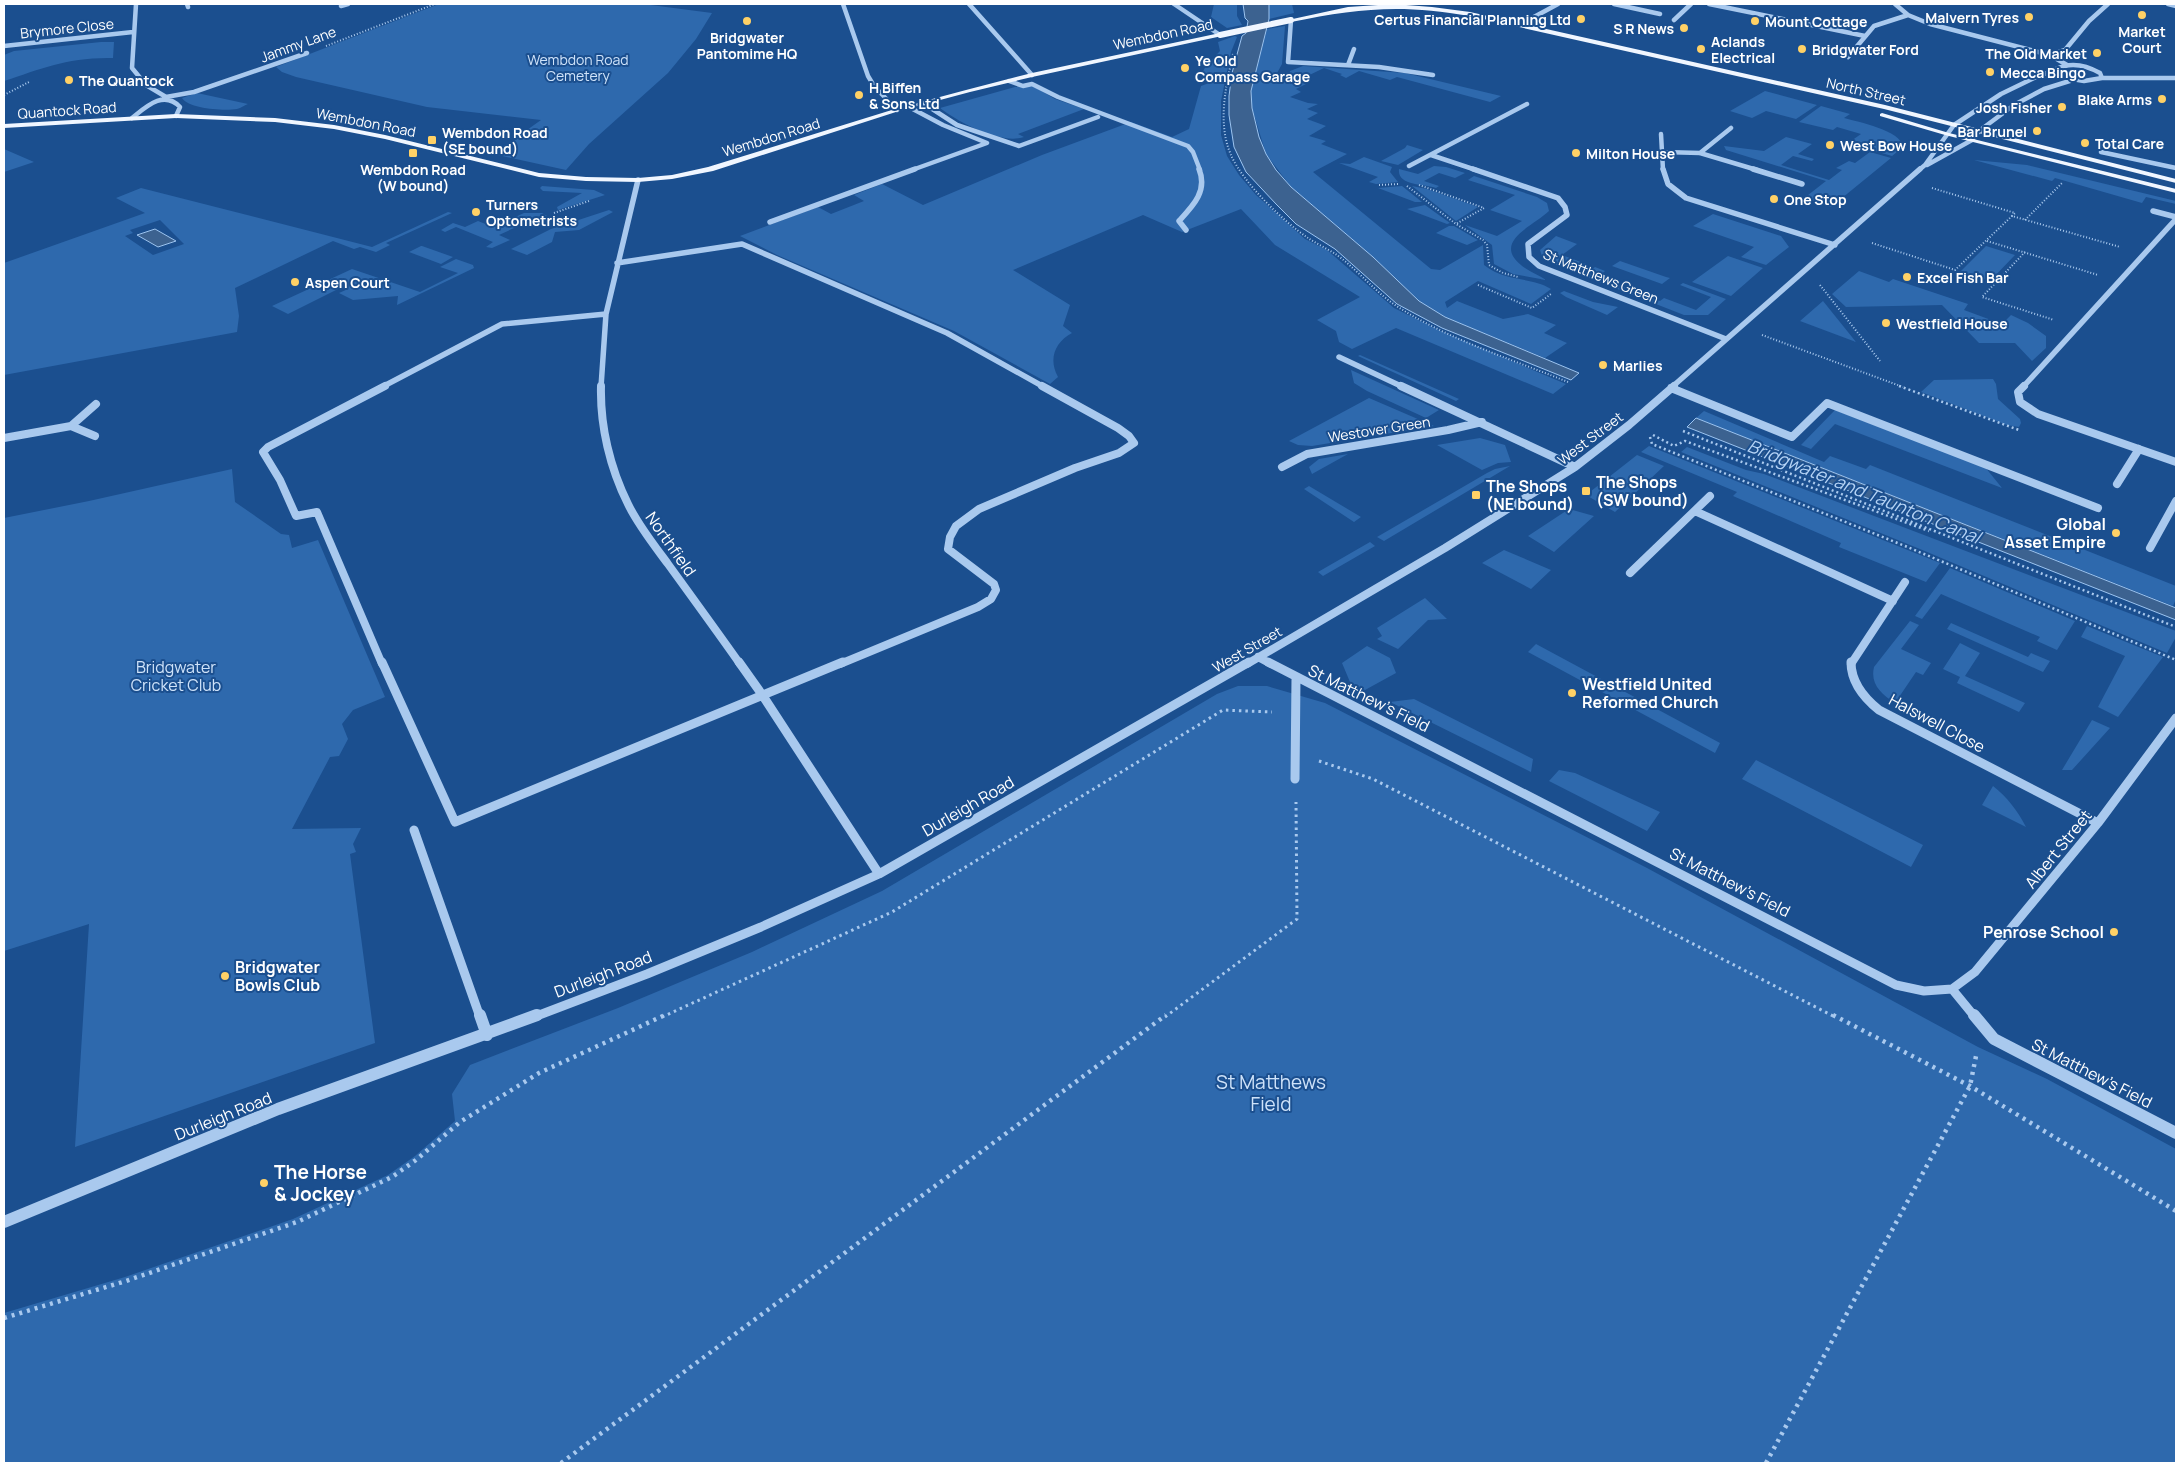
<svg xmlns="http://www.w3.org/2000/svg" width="2180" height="1467" viewBox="0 0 2180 1467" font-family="Manrope,sans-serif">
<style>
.green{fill:#2e69ad;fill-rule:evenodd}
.water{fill:#3c6290;stroke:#9cc4f0}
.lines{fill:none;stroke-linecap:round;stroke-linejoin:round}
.path-far3{stroke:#a9c9ee;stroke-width:2;stroke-dasharray:1 2;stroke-linecap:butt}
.path-far2{stroke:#a9c9ee;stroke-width:2.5;stroke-dasharray:2 3;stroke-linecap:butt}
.path-far1{stroke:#a9c9ee;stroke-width:3;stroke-dasharray:2.5 4;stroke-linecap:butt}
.path{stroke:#a9c9ee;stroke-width:4.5;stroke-dasharray:3 5;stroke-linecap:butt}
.minor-far4{stroke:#a9c9ee;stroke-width:4.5}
.minor-far3{stroke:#a9c9ee;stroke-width:5.5}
.minor-far2{stroke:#a9c9ee;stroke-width:8}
.minor-far1{stroke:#a9c9ee;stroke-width:9}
.minor{stroke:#a9c9ee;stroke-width:12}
.major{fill:#f0f6ff;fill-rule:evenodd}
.major-bridge{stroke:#f0f6ff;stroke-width:6}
.poi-dot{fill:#ffd166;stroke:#1b4f8f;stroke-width:2}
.labels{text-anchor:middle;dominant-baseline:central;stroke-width:4;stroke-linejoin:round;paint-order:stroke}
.far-poi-label{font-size:14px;font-weight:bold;fill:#fff;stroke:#1b4f8f;text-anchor:start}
.far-street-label{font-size:14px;fill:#fff;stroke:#1b4f8f}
.far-park-label{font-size:14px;fill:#cfe3fa;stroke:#1b4f8f}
.poi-label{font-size:16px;font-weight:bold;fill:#fff;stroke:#1b4f8f;text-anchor:start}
.street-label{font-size:16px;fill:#fff;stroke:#1b4f8f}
.park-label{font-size:16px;fill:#cfe3fa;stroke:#1b4f8f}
.water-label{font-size:18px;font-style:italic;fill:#b5d3f5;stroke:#1b4f8f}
.near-park-label{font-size:19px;fill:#cfe3fa;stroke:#1b4f8f}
.near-poi-label{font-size:19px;font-weight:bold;fill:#fff;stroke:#1b4f8f;text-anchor:start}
</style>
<rect width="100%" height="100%" fill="#1b4f8f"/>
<!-- green -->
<path class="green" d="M439 4H643L712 13 696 39 668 73 589 144 566 170 493 154 541 120 427 107 296 77 282 72 276 67Z
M1214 4H1237V16L1242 25 1227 28 1211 17Z
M1269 4H1292L1294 13 1269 19Z
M1285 26 1282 64 1276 75 1279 79H1288L1290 71 1303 66 1405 73 1501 96 1490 102 1397 77 1390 80 1359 71 1346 78 1340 75 1342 74 1324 68 1297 81 1306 84 1296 89 1301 92 1290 97 1308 103 1318 104 1307 109 1318 113 1307 119 1326 126 1309 136 1326 141 1321 144 1347 154 1313 172 1431 269 1440 270 1483 245 1484 265C1507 283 1530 276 1551 289L1531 304 1478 281 1445 302 1447 308 1457 301 1503 319 1528 314 1556 325 1544 333 1567 343 1545 358 1445 317 1419 301 1373 257 1291 187 1266 154 1252 108 1251 91 1267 29Z
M1235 36 1237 37 1231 52 1221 101V135L1227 156 1239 175 1256 195 1305 239 1327 250 1394 308 1443 332 1566 384 1553 394 1396 328 1352 349 1339 342 1336 331 1317 320 1360 297 1275 245 1241 209 1182 232 1143 215 1013 270 1070 305 1063 326 1072 333C1055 342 1048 359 1058 377L1050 384 954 331 777 255 740 236 818 207 831 214 864 201 854 195 882 184 923 205 1042 155 1131 122 1172 137 1189 129 1201 86 1209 83 1202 73 1206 66 1220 51 1218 42Z
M101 42H114L113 58C67 57 41 69 4 81V55L14 51Z
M1033 86 1055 99 1084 109 1018 134 1024 137C1001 145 958 122 940 108L1015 87Z
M1765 91 1817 105 1796 119 1766 111 1752 118 1730 111Z
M197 93 248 104C245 105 241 108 237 109 224 111 189 109 182 98Z
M1821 106 1850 114 1844 118C1858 122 1901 130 1903 147L1892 156 1851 144 1854 142 1851 141 1861 134 1837 127 1833 130 1799 122Z
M1786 137 1812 144 1798 154 1814 159 1812 161 1793 156 1781 165 1829 180 1842 170 1836 168 1849 161 1855 163 1870 152 1891 158 1831 207 1803 199 1826 181 1726 150 1724 146 1764 151Z
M1407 145 1423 150 1398 165 1381 161 1405 148Z
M4 149 34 162 4 172Z
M1364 157 1392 167 1390 172 1398 182 1376 184 1369 182 1378 177 1339 163 1350 164Z
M1974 160 2027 165 2176 201V204L2146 197 2142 203 2055 178 2052 181Z
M1434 166 1446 167 1465 173 1455 178 1439 173 1424 181 1439 186 1436 188C1424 184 1397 186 1399 169L1418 174Z
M1474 176 1537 197 1547 203 1549 211C1532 227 1489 243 1525 268 1532 273 1539 275 1546 280L1513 274 1494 264 1492 245 1465 225 1497 236 1522 221 1490 210 1515 195 1468 180Z
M542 186 594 190 605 195 558 210 557 207 582 193 543 191 540 188Z
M1402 186 1422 202H1415L1378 188Z
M1412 186 1427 189 1478 207 1456 221Z
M141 188 372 247 448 212 452 213 386 243 390 245 376 252 360 247 354 249 333 241 235 288 239 316 237 332 4 375V263L145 213 116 198ZM160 220 184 244 153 255 125 236 133 233 130 230Z
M1425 205 1450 223 1447 224 1407 209Z
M609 210 613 212 579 230 555 232 552 242 527 255 511 249 551 229Z
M524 213H542L552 219 550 222 538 217 499 235 510 240 492 248 486 247 493 242 456 227 445 232 441 230 453 223 465 227 478 221 493 227Z
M1713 214 1781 236 1789 247 1766 265 1741 257 1754 247 1693 226Z
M1449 226H1454L1478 240 1467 245 1436 233Z
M1556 236 1577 244 1562 255 1586 264 1575 272 1554 264 1542 256 1540 250Z
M421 246H422L453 257 441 264 409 252Z
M1986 246 2015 255 1990 281 1960 272Z
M1728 256 1763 268 1731 296 1692 282Z
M456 259 473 265 474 268 397 305 398 296 353 300 339 293 348 289 344 286 288 314 272 306 352 269 420 292 458 273 440 267Z
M1620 261 1666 277 1670 278 1662 284 1612 266Z
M1595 267 1605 271 1598 277 1660 301 1664 298 1696 310 1711 297 1680 285 1683 283 1726 299 1708 315H1684L1584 276Z
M1859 271 1889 282 1893 279 1968 304 1964 310 2002 324 2011 315 2028 323 2046 336V348L2032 361 2015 343H1979L1942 305 1846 307 1832 294Z
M1564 291 1593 302 1618 307 1607 315 1566 297 1560 293Z
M1823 301 1856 342 1800 321Z
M1360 355 1459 399 1456 401 1358 356Z
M1351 370 1439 410 1426 418 1367 391 1354 383Z
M1993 379 1996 384 1998 399 2020 419 2021 423 2019 427 2007 425 1921 392 1934 380Z
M1369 398 1434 426 1312 446 1298 445 1289 441Z
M1835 410 1985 467 2002 488 1835 424 1811 449 1801 445Z
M1704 411 1824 462 1830 456 1866 469 1870 465 2176 586V599L2173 606 1696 418Z
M1480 438 1505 445 1511 462 1498 463 1482 470 1437 445Z
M1649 446 1940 563 1926 582 1839 547 1841 543 1733 496 1737 492 1641 452Z
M1687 447 1746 470 1764 474 2176 631V637L2167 653 1920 549 1681 452Z
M1348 454 1312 474 1309 467 1319 459Z
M1637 455 1664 466 1615 512 1586 495Z
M1510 466 1384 541 1377 537 1487 473 1495 469Z
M232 469 235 502 281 534 289 535 292 548 318 540 385 697 353 710 342 724 348 739 339 756 330 757 292 829 361 828 353 844 356 852 350 854 375 1043 75 1147 89 924 4 951V518L89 501Z
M1309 486 1361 517 1354 522 1304 489Z
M1569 509 1594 516 1554 552 1528 536Z
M1370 542 1375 546 1323 576 1318 572Z
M1504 550 1551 570 1531 589 1482 563Z
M1950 568 2075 621 2057 650 2037 641 2040 637 1941 594 1922 619 1915 616Z
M1425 598 1447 619 1428 620 1398 649 1377 639 1382 636 1377 628Z
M1910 621 1919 625 1901 649 1931 663 1923 675 1916 672 1895 703C1881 694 1870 684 1874 667Z
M1951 623 2028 657 2031 653 2050 661 2043 672 1947 629Z
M2087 626 2163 657 2118 717 2098 707 2125 656 2081 637Z
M1960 643 1980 653 1965 676 2025 703 2019 712 1957 683 1960 677 1943 669Z
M1536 644 1720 743 1715 753 1528 652Z
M1367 646 1390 658 1396 673 1365 690 1350 682 1342 663Z
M1238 686H1267L1325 703 1647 868 1978 1047 2047 1079 2176 1149V1463H4V1313L125 1277 293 1219 388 1175 415 1156 455 1121 452 1094 470 1065 618 1008 752 952 882 891 1217 694Z
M1414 699 1533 759 1531 772 1390 702Z
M2092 720 2110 728 2072 770H2062Z
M1756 760 1923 845 1911 867 1742 779Z
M1559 770 1575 773 1660 812 1647 831 1549 781Z
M1993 786C2008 798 2017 810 2026 827L1982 805Z"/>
<!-- water -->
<path class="water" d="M1243 4H1269V19L1251 91 1252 108 1259 137 1266 154 1276 170 1291 187 1373 257 1419 301 1445 317 1579 373 1571 380 1442 328 1397 304 1335 249 1296 224 1276 204 1246 172 1234 147 1229 115V96L1232 73 1242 36 1246 33 1248 21 1245 18Z
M155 229 176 241 158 247 137 235Z
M1696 418 2176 608V620L1687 427Z"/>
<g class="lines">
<!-- path-far3 -->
<path class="path-far3" d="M326 46 435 4
M1233 54C1226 86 1217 123 1231 155 1243 183 1283 221 1308 238 1317 244 1328 249 1337 255 1359 271 1376 293 1398 307 1450 340 1511 359 1568 382
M4 95 29 82
M1379 185 1398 184
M1419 185 1484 208 1456 224
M1407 186 1456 224 1483 240 1487 245 1489 265 1503 273 1518 277
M1932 188 2015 213 2012 216 2120 247
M554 213 589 201
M2025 220 2062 183
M1987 241 2098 275
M1872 243 1955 270 2012 216
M2025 252 1982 297 2054 320
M1478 285 1532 308 1551 294
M1820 285 1880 361
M1762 335 1903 387"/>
<!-- path-far2 -->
<path class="path-far2" d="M1899 386 2019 430
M1683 431 2176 627
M1653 435 1674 446 1685 441 1929 531
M1650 437 1652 444 1905 546 2176 660"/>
<!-- path-far1 -->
<path class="path-far1" d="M1319 761 1373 779 1835 1017
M662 1017 892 912 1223 710 1272 712
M1165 1017 1297 919 1296 802"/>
<!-- path -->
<path class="path" d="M1833 1015 1970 1086 2176 1211
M4 1318 126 1281 297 1222 392 1177 416 1160 460 1122 539 1073 665 1015
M561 1463 1166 1015
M1766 1463 1970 1086 1976 1056"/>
<!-- minor-far4 -->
<path class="minor-far4" d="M136 4 132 68 146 85 166 97 194 92 307 53
M187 4 188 7
M843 4 868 76 874 86 897 110
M969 4 1032 75
M1174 4 1220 35
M1614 4 1660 14
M1709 4 1865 36
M1895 4 1908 15 1930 24 2050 55 2067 65
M2168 4 2176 6
M341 6 348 4
M1291 20 1288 62 1379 67 1433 75
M1674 20 1691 4
M1521 24 1558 4
M4 46 133 32
M2050 55 2065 50 2089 21 2108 4
M1848 57 1874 26 1908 15
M1348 65 1354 49
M2056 71 2072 79 2084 81 2102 78H2176
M1009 81 1023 86 1032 84 1058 97 1188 146 1193 152 1200 170
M923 103 957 125 1019 146 1098 117
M909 107 943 125 987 143 912 170
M132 118C147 106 164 90 180 107L176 116
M1661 134 1663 170
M1663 152 1700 153 1757 170
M2101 152 2176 168
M1700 153 1731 128
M1431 155 1476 170
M1927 165 1972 140 1979 131 2014 105 2044 89 2076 79
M1409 166 1527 104
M1919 170 1925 165 1954 125 2001 94 2040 75 2056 71V69C2070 62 2086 65 2100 73L2102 78"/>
<!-- minor-far3 -->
<path class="minor-far3" d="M1473 169 1558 198 1565 207 1567 215 1528 244 1529 257 1539 266 1726 339
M1663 169 1668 184 1686 198 1835 245
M1753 169 1802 184
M2153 211 2176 217
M770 222 915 169
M1186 230 1179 221C1193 206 1208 191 1199 169
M617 263 742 244 947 333 1044 387
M1339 357 1403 387
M382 387 502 324 606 314
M601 387 606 314 638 180
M1672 387 1920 169
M2023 387 2176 219"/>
<!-- minor-far2 -->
<path class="minor-far2" d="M601 386C600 426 610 468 628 504 638 525 654 545 668 564 692 597 716 630 740 664
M1401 386 1575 467
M2024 386 2018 392 2020 402 2038 414 2176 462
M1671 388 1792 437 1827 403 2098 508
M71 426 96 404
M4 438 71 426 95 436
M1282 467 1307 454 1448 430 1482 422
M2117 484 2139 449
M1695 511 1893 601
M2150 548 2176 501
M1630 573 1710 496
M1258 657 1271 664
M382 664 317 512 296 516 280 480 263 452 268 447 385 386
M840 664 978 607 991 599 996 590 994 584 948 549 950 537 956 526 979 509 1075 468 1119 453 1134 443 1129 436 1118 428 1042 386
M1247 664 1445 548 1575 467 1629 425 1674 386
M1851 664 1905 582"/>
<!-- minor-far1 -->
<path class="minor-far1" d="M382 662 455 822 843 662
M739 662 763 696 879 874
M1268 662 1896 985 1924 991 1952 989 1975 1017
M1851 662C1851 683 1864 698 1879 710L2098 823
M1295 779 1296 678
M414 830 480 1017
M1952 989 1975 972 2098 823 2176 718
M534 1017 647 974 761 927 879 874 1249 662"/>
<!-- minor -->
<path class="minor" d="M480 1015 487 1035
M1974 1015 1994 1039 2176 1133
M4 1222 278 1109 537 1015"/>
<!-- major -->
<path class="major" d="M1393 4 1432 7 1470 12 1885 105 2176 179V183L1884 109 1470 16C1402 4 1358 8 1291 22L1288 20 1348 7Z
M1220 33 1222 36 1032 77 970 92 899 111 713 171 672 179 638 182 586 181 539 177 385 139 334 129 275 122 176 118 4 128V124L176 114 275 118 334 125 385 135 539 173 586 177 638 178 672 175 708 167 895 109 966 90 1032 73Z
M1882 113 1949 133 2176 189V193L1945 135 1880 116V114Z"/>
<!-- major-bridge -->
<path class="major-bridge" d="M1220 35 1291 20"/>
</g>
<!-- markers -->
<g class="poi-dot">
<circle cx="2142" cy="15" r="5"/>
<circle cx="2029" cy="17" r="5"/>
<circle cx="1581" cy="19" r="5"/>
<circle cx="747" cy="21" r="5"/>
<circle cx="1755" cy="21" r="5"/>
<circle cx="1684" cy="28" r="5"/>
<circle cx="1701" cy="49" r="5"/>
<circle cx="1802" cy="49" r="5"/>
<circle cx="2097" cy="53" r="5"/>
<circle cx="1185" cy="68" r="5"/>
<circle cx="1990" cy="72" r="5"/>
<circle cx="69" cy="80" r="5"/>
<circle cx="859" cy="95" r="5"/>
<circle cx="2162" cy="99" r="5"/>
<circle cx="2062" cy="107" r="5"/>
<circle cx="2037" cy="131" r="5"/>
<rect x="427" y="135" width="10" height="10" rx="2.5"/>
<circle cx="2085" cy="143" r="5"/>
<circle cx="1830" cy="145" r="5"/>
<rect x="408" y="148" width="10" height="10" rx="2.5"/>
<circle cx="1576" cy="153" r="5"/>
<circle cx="1774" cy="199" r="5"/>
<circle cx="476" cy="212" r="5"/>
<circle cx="1907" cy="277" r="5"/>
<circle cx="295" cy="282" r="5"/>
<circle cx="1886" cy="323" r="5"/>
<circle cx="1603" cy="365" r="5"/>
<rect x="1581" y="486" width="10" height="10" rx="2.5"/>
<rect x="1471" y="490" width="10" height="10" rx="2.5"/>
<circle cx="2116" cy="533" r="5"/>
<circle cx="1572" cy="693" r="5"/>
<circle cx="2114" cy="932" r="5"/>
<circle cx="225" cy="976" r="5"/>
<circle cx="264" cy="1183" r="5"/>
</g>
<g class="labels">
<!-- far-poi labels -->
<g class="far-poi-label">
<text x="2019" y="17" text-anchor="end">Malvern Tyres</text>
<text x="1571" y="19" text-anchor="end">Certus Financial Planning Ltd</text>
<text x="1765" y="21">Mount Cottage</text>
<text x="1674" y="28" text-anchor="end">S R News</text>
<text x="2142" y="31" text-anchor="middle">Market<tspan x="2142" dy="16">Court</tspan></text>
<text x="747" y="37" text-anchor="middle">Bridgwater<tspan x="747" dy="16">Pantomime HQ</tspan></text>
<text x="1711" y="41">Aclands<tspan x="1711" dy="16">Electrical</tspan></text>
<text x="1812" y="49">Bridgwater Ford</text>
<text x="2087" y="53" text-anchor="end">The Old Market</text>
<text x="1195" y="60">Ye Old<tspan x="1195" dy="16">Compass Garage</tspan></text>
<text x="2000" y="72">Mecca Bingo</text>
<text x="79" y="80">The Quantock</text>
<text x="869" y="87">H Biffen<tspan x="869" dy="16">&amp; Sons Ltd</tspan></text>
<text x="2152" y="99" text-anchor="end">Blake Arms</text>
<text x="2052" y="107" text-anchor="end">Josh Fisher</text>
<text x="2027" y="131" text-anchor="end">Bar Brunel</text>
<text x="442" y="132">Wembdon Road<tspan x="442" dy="16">(SE bound)</tspan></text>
<text x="2095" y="143">Total Care</text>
<text x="1840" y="145">West Bow House</text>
<text x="1586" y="153">Milton House</text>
<text x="413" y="169" text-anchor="middle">Wembdon Road<tspan x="413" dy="16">(W bound)</tspan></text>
<text x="1784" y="199">One Stop</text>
<text x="486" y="204">Turners<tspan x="486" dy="16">Optometrists</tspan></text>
<text x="1917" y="277">Excel Fish Bar</text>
<text x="305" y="282">Aspen Court</text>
<text x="1896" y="323">Westfield House</text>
<text x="1613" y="365">Marlies</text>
</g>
<!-- far-street labels -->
<g class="far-street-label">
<text transform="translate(67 28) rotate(-6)">Brymore Close</text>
<text transform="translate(1163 34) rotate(-12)">Wembdon Road</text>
<text transform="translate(298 44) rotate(-20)">Jammy Lane</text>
<text transform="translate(1866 91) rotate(13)">North Street</text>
<text transform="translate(67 110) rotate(-4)">Quantock Road</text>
<text transform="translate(366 122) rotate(11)">Wembdon Road</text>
<text transform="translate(771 137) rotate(-17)">Wembdon Road</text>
<text transform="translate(1601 276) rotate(22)">St Matthews Green</text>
<text transform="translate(1379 429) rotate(-9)">Westover Green</text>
<text transform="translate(1590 438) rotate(-37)">West Street</text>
<text transform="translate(1247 649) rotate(-30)">West Street</text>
</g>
<!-- far-park labels -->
<g class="far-park-label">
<text x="578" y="59">Wembdon Road<tspan x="578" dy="16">Cemetery</tspan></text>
</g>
<!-- poi labels -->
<g class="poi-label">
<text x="1596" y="482">The Shops<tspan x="1596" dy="18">(SW bound)</tspan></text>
<text x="1486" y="486">The Shops<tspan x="1486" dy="18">(NE bound)</tspan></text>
<text x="2106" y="524" text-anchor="end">Global<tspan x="2106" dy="18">Asset Empire</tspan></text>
<text x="1582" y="684">Westfield United<tspan x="1582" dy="18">Reformed Church</tspan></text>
<text x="2104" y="932" text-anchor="end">Penrose School</text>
<text x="235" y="967">Bridgwater<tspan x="235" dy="18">Bowls Club</tspan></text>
</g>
<!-- street labels -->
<g class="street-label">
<text transform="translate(671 544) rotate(55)">Northfield</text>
<text transform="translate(1369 698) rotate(26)">St Matthew's Field</text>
<text transform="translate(1937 723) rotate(28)">Halswell Close</text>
<text transform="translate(968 806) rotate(-30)">Durleigh Road</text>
<text transform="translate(2058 849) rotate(-51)">Albert Street</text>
<text transform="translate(1730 882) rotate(27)">St Matthew's Field</text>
<text transform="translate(603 974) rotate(-21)">Durleigh Road</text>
<text transform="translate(2092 1073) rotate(27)">St Matthew's Field</text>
<text transform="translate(223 1116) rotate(-22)">Durleigh Road</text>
</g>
<!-- park labels -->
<g class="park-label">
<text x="176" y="667">Bridgwater<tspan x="176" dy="18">Cricket Club</tspan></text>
</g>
<!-- water labels -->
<g class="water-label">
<text transform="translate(1864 491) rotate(22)">Bridgwater and Taunton Canal</text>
</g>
<!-- near-park labels -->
<g class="near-park-label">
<text x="1271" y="1082">St Matthews<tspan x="1271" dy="22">Field</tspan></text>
</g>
<!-- near-poi labels -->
<g class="near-poi-label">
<text x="274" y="1172">The Horse<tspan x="274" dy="22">&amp; Jockey</tspan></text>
</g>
</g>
<!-- border -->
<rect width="2180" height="1467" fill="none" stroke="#ffffff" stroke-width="10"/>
</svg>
